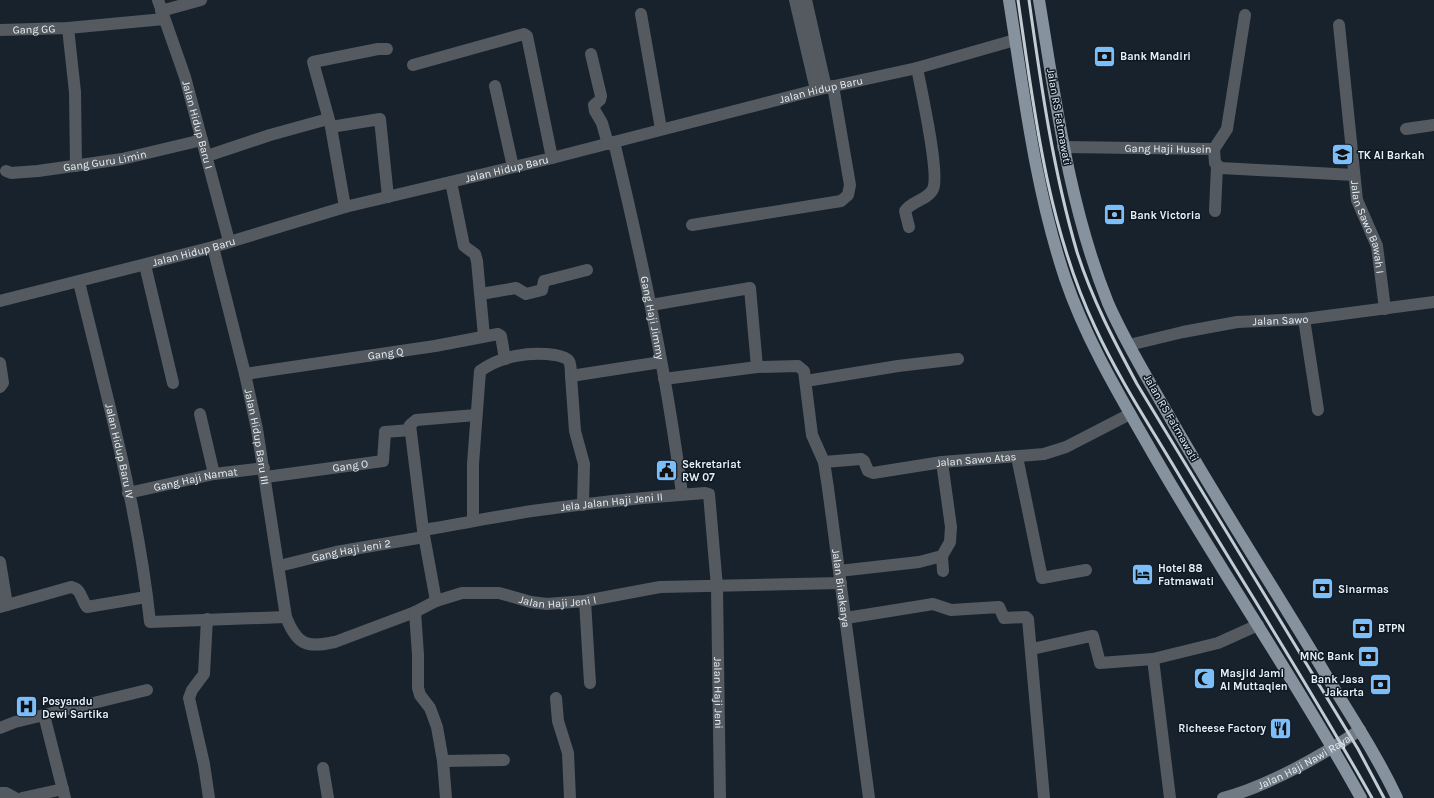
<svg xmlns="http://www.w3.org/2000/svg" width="1434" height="798" viewBox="0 0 1434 798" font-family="Karla,sans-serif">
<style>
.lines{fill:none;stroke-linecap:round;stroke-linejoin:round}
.street{stroke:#545a5f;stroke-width:12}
.secondary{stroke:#707a82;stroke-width:12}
.primary{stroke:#86929e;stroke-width:12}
.rail{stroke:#c3cbd3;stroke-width:3}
.labels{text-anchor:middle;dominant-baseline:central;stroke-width:3;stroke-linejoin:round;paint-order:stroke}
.street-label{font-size:11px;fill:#e8f0f7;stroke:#0e1923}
.poi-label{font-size:11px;font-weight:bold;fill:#e8f0f7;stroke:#0e1923;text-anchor:start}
</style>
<rect width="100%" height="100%" fill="#17222d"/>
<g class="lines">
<!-- street -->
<g class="street">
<path id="s1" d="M158 0 185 77 229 241"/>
<path d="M795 0 816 90"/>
<path d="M806 0 826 88"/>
<path d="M161 11 201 0"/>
<path d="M641 14 661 129"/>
<path id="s2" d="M1339 25 1357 200 1377 246 1385 309"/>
<path d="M68 28 75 92 76 166"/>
<path id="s3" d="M0 30 68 28 164 19"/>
<path d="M591 54 601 96 600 100 594 105 595 111 602 123 608 144"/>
<path d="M413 65 524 34 527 36 552 158"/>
<path d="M495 86 513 167"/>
<path d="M331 127 380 119 388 197"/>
<path d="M1406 129 1434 125"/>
<path id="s4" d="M614 142C642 259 667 375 682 494"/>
<path id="s5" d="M1063 147 1214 149"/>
<path d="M1214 149 1215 163 1221 168 1354 175"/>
<path d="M1214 149 1227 129 1245 15"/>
<path d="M207 156 270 135 328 119"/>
<path id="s6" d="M6 171 11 173 38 171 122 159 202 140"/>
<path d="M451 182 464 246 475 254 477 261 484 336"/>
<path d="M345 207 331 127 313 62 378 49H387"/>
<path d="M1215 211 1217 166"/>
<path d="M692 225 841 201 848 195 850 185 833 86"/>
<path d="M909 227 905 211C911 201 928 200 933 189 940 174 921 89 917 68"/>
<path id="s7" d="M213 247 245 374 257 429 286 617C297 645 306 648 335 642L415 612 436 601 462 593H499L531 602 547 604 585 601 660 587 841 583"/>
<path d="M145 265 173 383"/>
<path id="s8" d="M79 282C106 394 138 507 150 622L286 617"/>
<path d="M481 294 516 288 526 294 542 290 544 281 587 270"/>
<path id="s9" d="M0 301 213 247 345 207 552 158 816 90 917 68 1015 40"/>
<path d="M651 305 750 288 757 367"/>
<path d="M1304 319 1318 410"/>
<path id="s10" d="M1129 345 1183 332 1237 322 1304 319 1434 302"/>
<path d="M0 363 3 383 0 387"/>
<path id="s11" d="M245 374 435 346 498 334 501 336 505 359"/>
<path d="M571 376 575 431 584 464 583 505"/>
<path id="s12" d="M664 379 757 367 798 366 804 371 812 435 824 462 828 488 869 798"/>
<path d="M806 381 898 366 958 359"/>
<path d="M200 414 214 474"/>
<path d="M1017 457 1042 578 1086 570"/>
<path id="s13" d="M824 462 861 459 864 461 868 471 873 473 942 462 1044 454 1066 447 1130 414"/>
<path d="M942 462 951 527 950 542 942 556 943 571"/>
<path id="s14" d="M266 477 383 461 385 432 410 430"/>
<path id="s15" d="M128 493 214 474 264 468"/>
<path d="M473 521V464L480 371C501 356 530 351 555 355 560 356 566 357 569 361 571 365 571 372 571 376L661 362"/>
<path id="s16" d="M423 530C459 524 495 517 532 511 589 503 647 497 705 493L709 494 717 587 720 798"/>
<path d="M0 562 7 605"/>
<path id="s17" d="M279 566 336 552 424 537"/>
<path d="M839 571 919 562 942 556"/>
<path d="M436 601 423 530 410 425 416 420 476 415"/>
<path d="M585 601 590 683"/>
<path d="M0 607 71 587C82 589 81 600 87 607L146 597"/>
<path d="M415 612 418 655V688L420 695 430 708 437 727 443 761 446 798"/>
<path d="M846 618 927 605 933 604 951 610 999 607 1004 618 1026 617 1028 619 1044 798"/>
<path d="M207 619 204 674 192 690 189 698 204 764 209 798"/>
<path d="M1032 649 1091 636H1093L1100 663 1153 659 1218 643 1258 625"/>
<path d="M1153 659 1170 798"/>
<path d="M556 698 558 721 568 753 570 798"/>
<path d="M44 715 65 798"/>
<path d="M0 728 15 722 147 690"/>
<path d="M443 761 504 760"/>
<path d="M323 768 328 798"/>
<path d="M0 793H6L15 798"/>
<path d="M22 798 63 789"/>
</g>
<!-- secondary -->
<path class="secondary" id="s18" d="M1223 798C1266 787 1323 755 1360 730"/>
<!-- primary -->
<path class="primary" d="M1009 0C1024 94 1035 188 1065 278 1086 340 1120 396 1152 452 1219 569 1296 680 1361 798
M1039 0C1056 103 1069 206 1108 303 1125 342 1148 379 1169 416 1219 504 1274 588 1326 675 1350 715 1377 755 1397 798"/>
<!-- rail -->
<path class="rail" d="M1018 0C1034 110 1047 225 1095 327 1118 377 1148 423 1176 470 1241 580 1310 687 1372 798
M1029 0C1041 85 1053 170 1077 252 1092 299 1114 341 1137 384L1358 749 1384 798"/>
</g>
<!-- icons -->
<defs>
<symbol id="bank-square" viewBox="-11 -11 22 22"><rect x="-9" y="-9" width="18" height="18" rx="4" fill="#7cbef9" stroke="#0e1923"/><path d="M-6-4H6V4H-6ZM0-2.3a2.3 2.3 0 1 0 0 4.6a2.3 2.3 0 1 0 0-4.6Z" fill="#111"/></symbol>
<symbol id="school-square" viewBox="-11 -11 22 22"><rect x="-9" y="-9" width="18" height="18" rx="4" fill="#7cbef9" stroke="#0e1923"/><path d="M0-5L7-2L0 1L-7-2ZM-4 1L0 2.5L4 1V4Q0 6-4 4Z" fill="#111"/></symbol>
<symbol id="civic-square" viewBox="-11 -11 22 22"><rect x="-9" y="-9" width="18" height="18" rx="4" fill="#7cbef9" stroke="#0e1923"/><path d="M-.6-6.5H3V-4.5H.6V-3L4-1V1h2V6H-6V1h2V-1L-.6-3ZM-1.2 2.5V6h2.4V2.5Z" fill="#111"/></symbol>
<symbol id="hotel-square" viewBox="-11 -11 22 22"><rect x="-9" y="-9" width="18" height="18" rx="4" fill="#7cbef9" stroke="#0e1923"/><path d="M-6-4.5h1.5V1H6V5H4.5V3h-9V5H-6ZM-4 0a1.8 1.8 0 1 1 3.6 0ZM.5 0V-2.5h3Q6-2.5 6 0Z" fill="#111"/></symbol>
<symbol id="mosque-square" viewBox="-11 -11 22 22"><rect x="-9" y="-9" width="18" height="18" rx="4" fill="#7cbef9" stroke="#0e1923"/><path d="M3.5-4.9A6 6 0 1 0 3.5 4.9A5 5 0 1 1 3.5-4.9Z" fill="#111"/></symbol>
<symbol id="hospital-square" viewBox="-11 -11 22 22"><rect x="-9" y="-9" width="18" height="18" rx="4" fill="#7cbef9" stroke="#0e1923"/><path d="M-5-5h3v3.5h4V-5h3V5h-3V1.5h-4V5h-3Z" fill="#111"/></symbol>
<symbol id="restaurant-square" viewBox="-11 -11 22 22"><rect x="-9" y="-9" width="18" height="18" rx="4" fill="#7cbef9" stroke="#0e1923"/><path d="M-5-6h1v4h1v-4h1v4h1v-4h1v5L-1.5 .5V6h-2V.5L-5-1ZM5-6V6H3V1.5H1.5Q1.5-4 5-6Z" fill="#111"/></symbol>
</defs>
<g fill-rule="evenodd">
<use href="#bank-square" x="1092" y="44" width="25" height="25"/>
<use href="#school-square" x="1330" y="142" width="25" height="25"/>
<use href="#bank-square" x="1102" y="202" width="25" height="25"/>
<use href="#civic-square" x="654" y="458" width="25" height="25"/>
<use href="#hotel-square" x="1130" y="562" width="25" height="25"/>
<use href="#bank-square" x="1310" y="576" width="25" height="25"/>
<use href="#bank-square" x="1350" y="616" width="25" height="25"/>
<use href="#bank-square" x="1356" y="644" width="25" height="25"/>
<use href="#mosque-square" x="1192" y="666" width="25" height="25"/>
<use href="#bank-square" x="1368" y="672" width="25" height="25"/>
<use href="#hospital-square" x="14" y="694" width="25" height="25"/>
<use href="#restaurant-square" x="1268" y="716" width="25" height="25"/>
</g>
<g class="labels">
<!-- street labels -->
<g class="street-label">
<text stroke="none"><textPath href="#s3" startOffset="34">Gang GG</textPath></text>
<text stroke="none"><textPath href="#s9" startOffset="848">Jalan Hidup Baru</textPath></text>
<text transform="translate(1059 117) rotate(80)">Jalan RS Fatmawati</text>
<text stroke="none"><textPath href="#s1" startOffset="131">Jalan Hidup Baru I</textPath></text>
<text stroke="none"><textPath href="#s5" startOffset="105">Gang Haji Husein</textPath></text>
<text stroke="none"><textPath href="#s6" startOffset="100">Gang Guru Limin</textPath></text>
<text stroke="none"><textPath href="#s9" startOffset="524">Jalan Hidup Baru</textPath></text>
<text stroke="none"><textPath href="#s2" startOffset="205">Jalan Sawo Bawah I</textPath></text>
<text stroke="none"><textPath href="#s9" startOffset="200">Jalan Hidup Baru</textPath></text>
<text stroke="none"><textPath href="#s4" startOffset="180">Gang Haji Jimmy</textPath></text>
<text stroke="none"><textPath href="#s10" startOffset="154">Jalan Sawo</textPath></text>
<text stroke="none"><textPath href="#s11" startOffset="142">Gang Q</textPath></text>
<text transform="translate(1171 418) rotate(60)">Jalan RS Fatmawati</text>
<text stroke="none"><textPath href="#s7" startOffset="195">Jalan Hidup Baru III</textPath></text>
<text stroke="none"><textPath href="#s8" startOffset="174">Jalan Hidup Baru IV</textPath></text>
<text stroke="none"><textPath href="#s13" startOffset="161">Jalan Sawo Atas</textPath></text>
<text stroke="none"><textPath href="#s14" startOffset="85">Gang O</textPath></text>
<text stroke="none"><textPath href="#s15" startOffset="69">Gang Haji Namat</textPath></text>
<text stroke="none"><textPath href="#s16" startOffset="191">Jela Jalan Haji Jeni II</textPath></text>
<text stroke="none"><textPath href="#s17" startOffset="74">Gang Haji Jeni 2</textPath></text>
<text stroke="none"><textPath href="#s12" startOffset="364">Jalan Binakarya</textPath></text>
<text stroke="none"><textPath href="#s7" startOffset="674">Jalan Haji Jeni I</textPath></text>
<text stroke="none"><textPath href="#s16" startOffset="488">Jalan Haji Jeni</textPath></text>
<text stroke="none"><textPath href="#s18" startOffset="89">Jalan Haji Nawi Raya</textPath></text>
</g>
<!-- poi labels -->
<g class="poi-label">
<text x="1120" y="56">Bank Mandiri</text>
<text x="1358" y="155">TK Al Barkah</text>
<text x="1130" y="215">Bank Victoria</text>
<text x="682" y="464">Sekretariat<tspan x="682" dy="13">RW 07</tspan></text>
<text x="1158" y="568">Hotel 88<tspan x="1158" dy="13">Fatmawati</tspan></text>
<text x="1338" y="589">Sinarmas</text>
<text x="1378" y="628">BTPN</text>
<text x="1354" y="656" text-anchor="end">MNC Bank</text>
<text x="1220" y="673">Masjid Jami<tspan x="1220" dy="13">Al Muttaqien</tspan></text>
<text x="1364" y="679" text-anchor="end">Bank Jasa<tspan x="1364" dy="13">Jakarta</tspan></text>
<text x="42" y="701">Posyandu<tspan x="42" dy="13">Dewi Sartika</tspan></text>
<text x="1266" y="728" text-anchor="end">Richeese Factory</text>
</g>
</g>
</svg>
